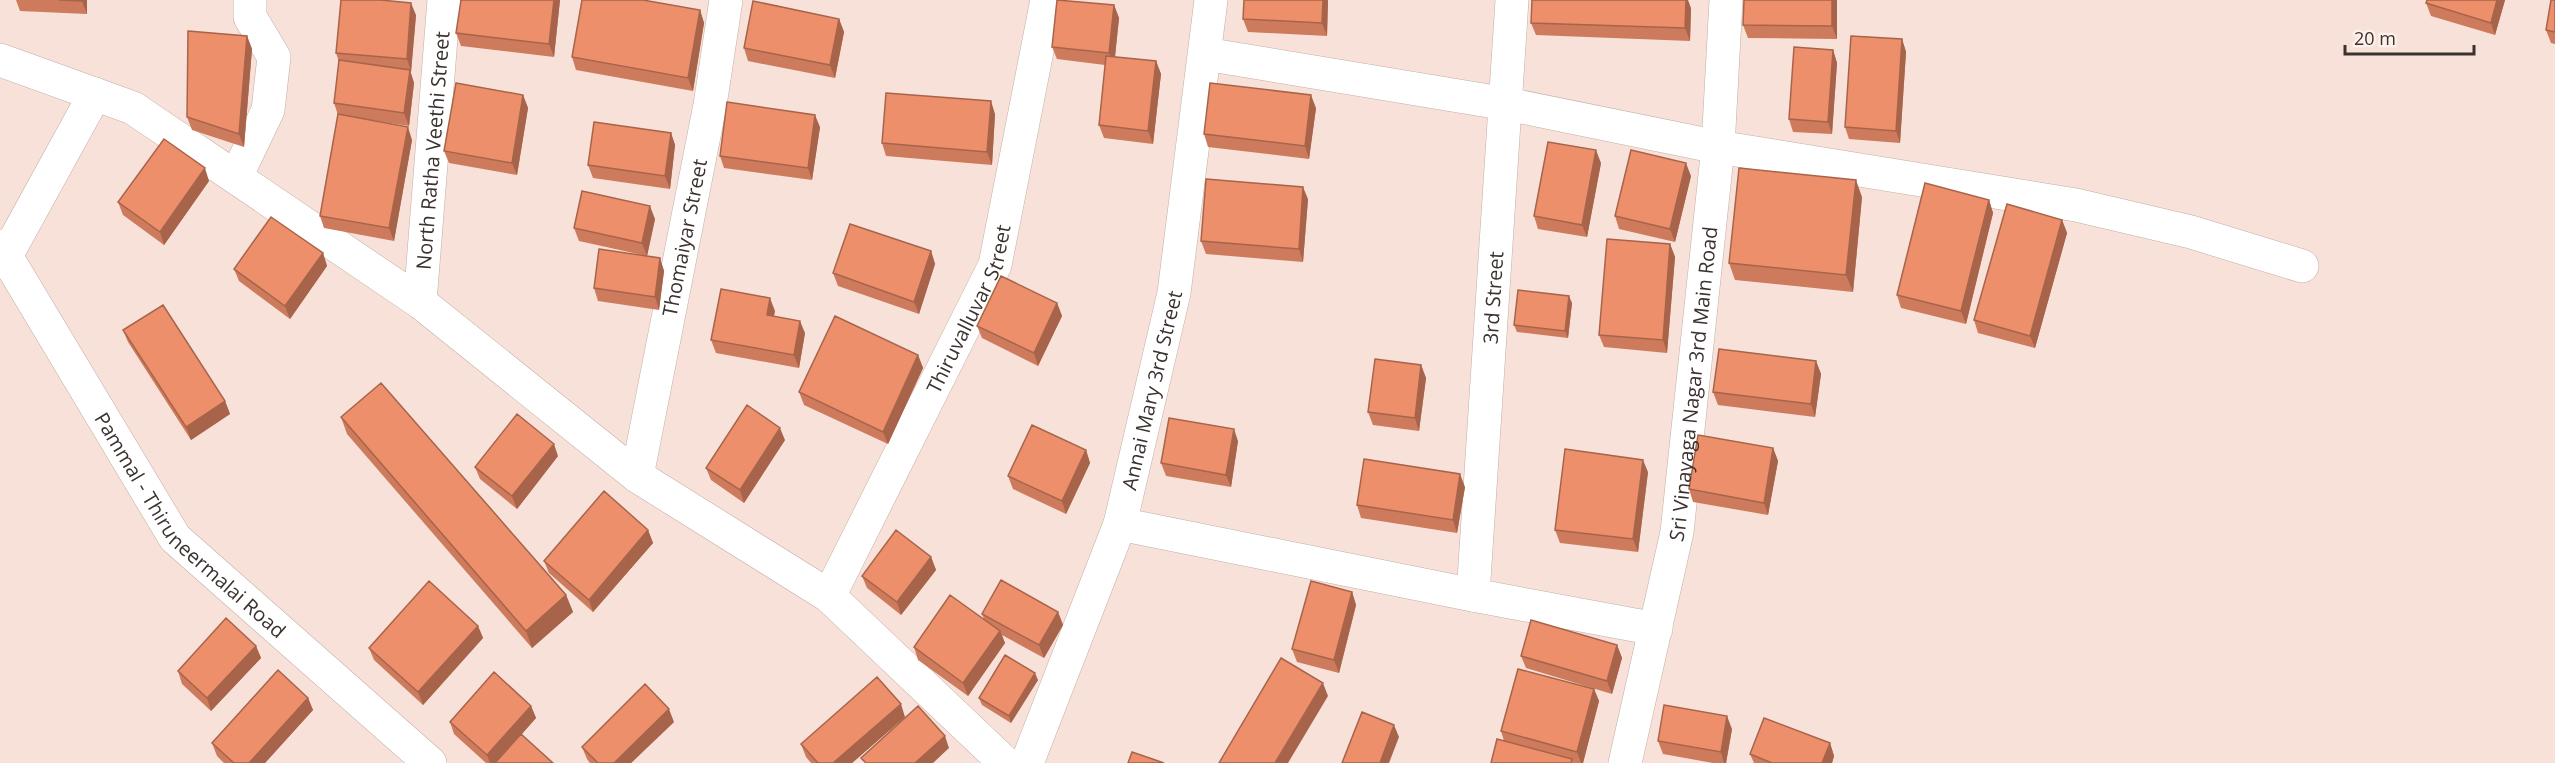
<svg xmlns="http://www.w3.org/2000/svg" width="2555" height="763" viewBox="0 0 2555 763" font-family="'Open Sans',sans-serif">
<style>
.lines{fill:none;stroke-linecap:round;stroke-linejoin:round}
.minor-casing{stroke:#c3aea6;stroke-width:34}
.tertiary-casing{stroke:#c3aea6;stroke-width:34}
.minor{stroke:#fff;stroke-width:33}
.tertiary{stroke:#fff;stroke-width:33}
.wall{fill:#cd7b5c}
.shaded-wall{fill:#a7644b}
.building{fill:#ee8f6b;stroke:#a7644b;stroke-width:1.5}
.labels{text-anchor:middle;dominant-baseline:central;stroke-width:6;stroke-linejoin:round;paint-order:stroke}
.street-label{font-size:20px;fill:#3b322f;stroke:#fef1ec}
</style>
<rect width="100%" height="100%" fill="#f7e1d9"/>
<g class="lines">
<defs>
<g id="minor">
<path d="M1205 54 1507 104 1718 147 2076 205 2191 232 2302 266"/>
<path d="M0 60 133 108 420 302 637 476 829 596 1005 763"/>
<path d="M236 177 268 110 274 57 250 17V0"/>
<path d="M6 256 95 94"/>
<path id="s1" d="M420 302 444 0"/>
<path id="s2" d="M637 476 710 105 726 0"/>
<path d="M1120 524 1473 595 1656 629"/>
<path id="s3" d="M1473 595 1512 0"/>
<path id="s4" d="M829 596 995 265 1047 0"/>
<path id="s5" d="M1027 763 1120 524 1174 293 1211 0"/>
<path id="s6" d="M1625 763 1677 532 1718 147 1726 0"/>
</g>
<g id="tertiary">
<path id="s7" d="M0 246 175 538 430 763"/>
</g>
</defs>
<!-- minor casing -->
<use href="#minor" class="minor-casing"/>
<!-- tertiary casing -->
<use href="#tertiary" class="tertiary-casing"/>
<!-- minor -->
<use href="#minor" class="minor"/>
<!-- tertiary -->
<use href="#tertiary" class="tertiary"/>
</g>
<!-- wall -->
<path class="wall" d="M16 0H87V14L20 11Z
M560 0 554 57 461 46 456 33Z
M1328 0 1327 36 1248 32 1243 19Z
M1837 0V39L1748 38 1743 25Z
M2427 0H2505L2495 35 2431 16 2426 3Z
M2555 0V44L2551 43 2546 30Z
M1114 5 1119 18 1115 57 1156 61 1161 74 1153 144 1104 138 1099 125 1105 65 1057 59 1052 47Z
M1691 8 1690 41 1536 35 1531 23Z
M700 10 704 23 693 91 576 70 572 57Z
M416 15 411 72 410 71 414 83 409 126 370 120 412 140 394 241 324 228 320 216 338 115 334 103 339 62 336 53Z
M839 19 844 32 835 78 748 61 744 48Z
M247 36 252 49 244 147 192 130 187 117Z
M1902 39 1906 52 1900 143 1849 139 1845 127Z
M1833 50 1837 63 1832 134 1793 132 1789 119Z
M523 95 528 108 517 175 449 163 444 151Z
M1316 108 1309 159 1208 147 1204 134Z
M995 114 992 165 886 156 882 143Z
M820 127 812 180 724 168 720 156Z
M671 133 675 145 670 189 593 178 588 165Z
M1601 163 1587 237 1538 229 1534 216Z
M1691 176 1675 242 1619 229 1615 216Z
M209 181 164 245 123 215 118 202Z
M1862 197 1853 292 1735 280 1729 263Z
M1308 199 1303 262 1206 254 1201 241Z
M1989 200 1993 213 1966 324 1901 308 1897 295Z
M655 219 647 256 579 241 574 228Z
M2062 220 2067 233 2035 348 1978 333 1974 320Z
M1670 244 1675 257 1667 353 1604 347 1599 335Z
M931 251 935 264 919 314 838 286 833 273Z
M323 253 327 266 290 319 239 281 234 269Z
M660 258 664 271 659 310 598 301 594 288Z
M1057 303 1062 316 1038 366 982 338 977 326Z
M1572 303 1568 338 1517 332 1514 325Z
M775 311 774 316 805 333 799 368 716 353 711 340Z
M123 330 225 401 230 414 191 440 128 342Z
M918 355 923 368 888 444 804 405 799 392Z
M1816 361 1821 374 1815 417 1718 405 1713 392Z
M1421 365 1426 378 1419 431 1373 425 1368 412Z
M341 417 566 595 573 612 532 648 347 434Z
M785 440 744 503 711 480 706 468Z
M1238 441 1231 487 1166 476 1161 463Z
M1773 448 1778 461 1768 515 1693 502 1689 489Z
M1086 450 1090 463 1066 514 1013 489 1008 476Z
M558 456 517 509 480 479 475 467Z
M1648 472 1638 552 1560 543 1555 530Z
M1465 487 1457 533 1361 518 1357 505Z
M648 530 653 543 593 612 549 573 544 561Z
M931 557 936 570 901 615 867 588 862 576Z
M1352 592 1356 605 1339 673 1297 662 1292 649Z
M1058 612 1063 625 1044 658 1002 635 1005 643 968 696 918 660 914 647 984 619 982 614Z
M478 626 483 638 423 705 374 660 369 648Z
M1617 645 1622 658 1612 694 1526 668 1521 656Z
M256 646 261 658 211 711 182 684 178 671Z
M1038 680 1011 723 982 705 979 698Z
M1594 689 1599 701 1583 763H1491L1504 741 1501 731Z
M308 698 313 710 265 763H224L217 756 212 743Z
M531 706 536 718 521 735 553 763H486L454 734 450 722Z
M905 717 852 763H811L806 757 801 744Z
M674 722 631 763H590L587 759 582 747Z
M1732 729 1726 763H1713L1663 754 1658 741Z
M1830 743 1834 756 1832 763H1754L1750 754Z"/>
<!-- shaded-wall -->
<path class="shaded-wall" d="M82 0H87V14L82 1Z
M554 0H560L554 57 549 44Z
M1323 0H1328L1327 36 1322 23Z
M1686 0H1688L1691 8 1690 41 1685 28Z
M1832 0H1837V39L1832 26Z
M2497 0H2505L2495 35 2491 23Z
M411 3 416 15 411 72 407 59Z
M1114 5 1119 18 1114 66 1109 53Z
M700 10 704 23 693 91 688 78Z
M839 19 844 32 835 78 830 65Z
M247 36 252 49 244 147 239 134Z
M1902 39 1906 52 1900 143 1896 131Z
M1833 50 1837 63 1832 134 1828 122Z
M1156 61 1161 74 1153 144 1148 131Z
M410 70 414 83 409 126 404 113Z
M523 95 528 108 517 175 512 163Z
M1311 95 1316 108 1309 159 1305 146Z
M991 101 995 114 992 165 987 152Z
M815 115 820 127 812 180 808 168Z
M408 127 412 140 394 241 389 228Z
M671 133 675 145 670 189 665 176Z
M1596 150 1601 163 1587 237 1582 225Z
M1686 163 1691 176 1675 242 1670 229Z
M205 168 209 181 164 245 160 232Z
M1856 180 1862 197 1853 292 1846 275Z
M1303 187 1308 199 1303 262 1299 249Z
M1989 200 1993 213 1966 324 1961 311Z
M650 206 655 219 647 256 642 243Z
M2062 220 2067 233 2035 348 2030 336Z
M1670 244 1675 257 1667 353 1663 340Z
M931 251 935 264 919 314 914 302Z
M323 253 327 266 290 319 285 306Z
M660 258 664 271 659 310 655 297Z
M1569 296 1572 303 1568 338 1565 331Z
M770 298 775 311 771 327 767 315Z
M1057 303 1062 316 1038 366 1034 353Z
M800 321 805 333 799 368 794 355Z
M918 355 923 368 888 444 883 432Z
M1816 361 1821 374 1815 417 1811 404Z
M1421 365 1426 378 1419 431 1415 418Z
M225 401 230 414 191 440 186 427Z
M780 428 785 440 744 503 740 490Z
M1234 429 1238 441 1231 487 1226 475Z
M554 444 558 456 517 509 512 496Z
M1773 448 1778 461 1768 515 1764 503Z
M1086 450 1090 463 1066 514 1062 501Z
M1643 460 1648 472 1638 552 1633 539Z
M1460 474 1465 487 1457 533 1453 520Z
M648 530 653 543 593 612 589 600Z
M931 557 936 570 901 615 897 602Z
M1352 592 1356 605 1339 673 1334 660Z
M566 595 573 612 532 648 526 631Z
M1058 612 1063 625 1044 658 1039 645Z
M478 626 483 638 423 705 418 692Z
M1000 631 1005 643 968 696 963 683Z
M1617 645 1622 658 1612 694 1607 681Z
M256 646 261 658 211 711 207 698Z
M1035 673 1038 680 1011 723 1009 716Z
M1323 683 1328 696 1288 763H1275Z
M1594 689 1599 701 1583 763H1581L1577 752Z
M308 698 313 710 265 763H249Z
M901 704 905 717 852 763H833Z
M531 706 536 718 496 763H490L487 755Z
M669 709 674 722 631 763H614Z
M1727 716 1732 729 1726 763H1724L1721 752Z
M1394 725 1399 737 1389 763H1380Z
M945 736 949 748 933 763H915Z
M1830 743 1834 756 1832 763H1822Z"/>
<!-- building -->
<path class="building" d="M59 0H82V1Z
M341 0H381L411 3 407 59 336 53Z
M461 0H554L549 44 456 33Z
M582 0H643L700 10 688 78 572 57Z
M1057 0 1114 5 1109 53 1052 47Z
M1244 0H1323L1322 23 1243 19Z
M1532 0H1686L1685 28 1531 23Z
M1744 0H1832V26L1743 25Z
M2427 0H2497L2491 23 2426 3Z
M2551 0H2555V32L2546 30Z
M753 1 839 19 830 65 744 48Z
M188 31 247 36 239 134 187 117Z
M1851 36 1902 39 1896 131 1845 127Z
M1794 47 1833 50 1828 122 1789 119Z
M1106 56 1156 61 1148 131 1099 125Z
M339 60 410 70 404 113 334 103Z
M456 83 523 95 512 163 444 151Z
M1210 83 1311 95 1305 146 1204 134Z
M886 93 991 101 987 152 882 143Z
M727 102 815 115 808 168 720 156Z
M338 114 408 127 389 228 320 216Z
M594 122 671 133 665 176 588 165Z
M164 139 205 168 160 232 118 202Z
M1548 142 1596 150 1582 225 1534 216Z
M1631 150 1686 163 1670 229 1615 216Z
M1739 168 1856 180 1846 275 1729 263Z
M1206 179 1303 187 1299 249 1201 241Z
M1925 183 1989 200 1961 311 1897 295Z
M582 191 650 206 642 243 574 228Z
M2007 204 2062 220 2030 336 1974 320Z
M271 217 323 253 285 306 234 269Z
M850 224 931 251 914 302 833 273Z
M1607 239 1670 244 1663 340 1599 335Z
M599 249 660 258 655 297 594 288Z
M1001 276 1057 303 1034 353 977 326Z
M721 289 770 298 767 315 800 321 794 355 711 340Z
M1518 290 1569 296 1565 331 1514 325Z
M163 305 225 401 186 427 123 330Z
M835 316 918 355 883 432 799 392Z
M1719 349 1816 361 1811 404 1713 392Z
M1375 359 1421 365 1415 418 1368 412Z
M381 383 566 595 526 631 341 417Z
M747 405 780 428 740 490 706 468Z
M517 414 554 444 512 496 475 467Z
M1169 418 1234 429 1226 475 1161 463Z
M1032 425 1086 450 1062 501 1008 476Z
M1698 435 1773 448 1764 503 1689 489Z
M1565 449 1643 460 1633 539 1555 530Z
M1364 459 1460 474 1453 520 1357 505Z
M604 491 648 530 589 600 544 561Z
M896 530 931 557 897 602 862 576Z
M1001 580 1058 612 1039 645 982 614Z
M429 581 478 626 418 692 369 648Z
M1311 581 1352 592 1334 660 1292 649Z
M950 595 1000 631 963 683 914 647Z
M226 618 256 646 207 698 178 671Z
M1531 620 1617 645 1607 681 1521 656Z
M1005 655 1035 673 1009 716 979 698Z
M1281 658 1323 683 1275 763H1219Z
M1518 669 1594 689 1577 752 1501 731Z
M278 670 308 698 249 763H234L212 743Z
M494 672 531 706 487 755 450 722Z
M877 677 901 704 833 763H818L801 744Z
M645 684 669 709 614 763H598L582 747Z
M1664 705 1727 716 1721 752 1658 741Z
M918 706 945 736 915 763H866L861 758Z
M1362 712 1394 725 1380 763H1342Z
M1764 718 1830 743 1822 763H1772L1750 754Z
M521 734 553 763H495Z
M1497 739 1572 759 1571 763H1491Z
M1132 752 1164 763H1128Z"/>
<g class="labels">
<!-- street labels -->
<g class="street-label">
<text stroke="none"><textPath href="#s1" startOffset="152">North Ratha Veethi Street</textPath></text>
<text stroke="none"><textPath href="#s2" startOffset="243">Thomaiyar Street</textPath></text>
<text stroke="none"><textPath href="#s3" startOffset="298">3rd Street</textPath></text>
<text stroke="none"><textPath href="#s4" startOffset="320">Thiruvalluvar Street</textPath></text>
<text stroke="none"><textPath href="#s6" startOffset="386">Sri Vinayaga Nagar 3rd Main Road</textPath></text>
<text stroke="none"><textPath href="#s5" startOffset="394">Annai Mary 3rd Street</textPath></text>
<text stroke="none"><textPath href="#s7" startOffset="340">Pammal - Thiruneermalai Road</textPath></text>
</g>
</g>
<!-- scale -->
<path d="M2345 45v9h129v-9" fill="none" stroke="#3b322f" stroke-width="3"/>
<text x="2354" y="45" font-size="18" fill="#3b322f" stroke="#fef1ec" stroke-width="4.5" paint-order="stroke">20 m</text>
</svg>
